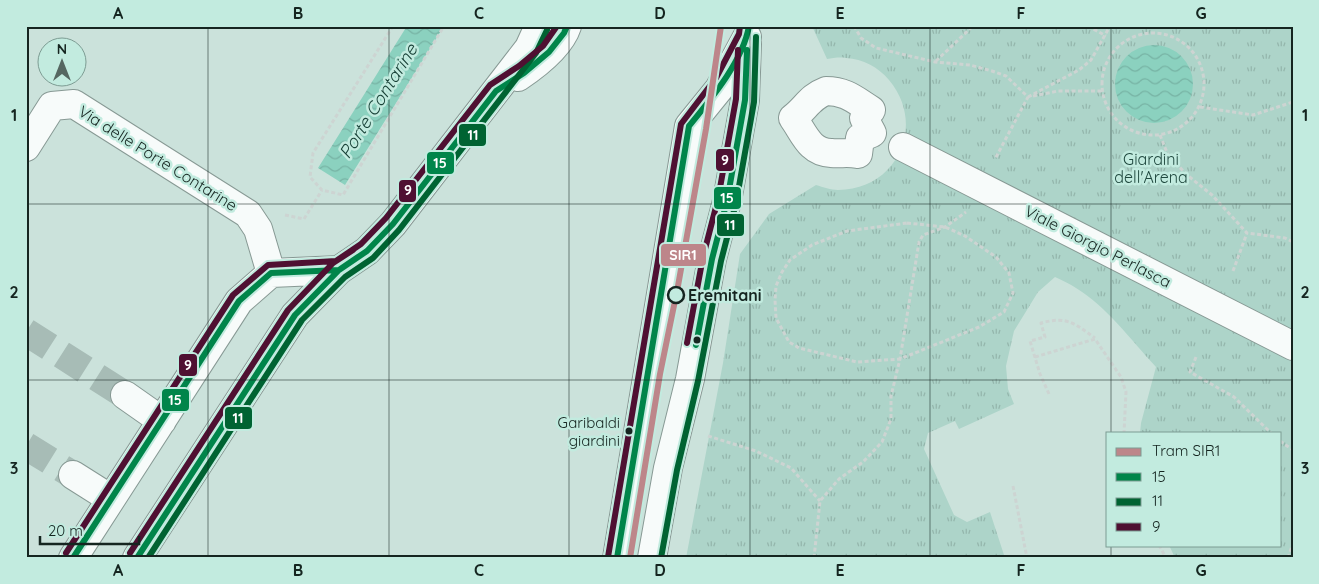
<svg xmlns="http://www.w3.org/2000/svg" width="1319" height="584" viewBox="0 0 1319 584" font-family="Quicksand,sans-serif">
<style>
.grass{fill:url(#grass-tufts)}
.water{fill:url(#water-waves)}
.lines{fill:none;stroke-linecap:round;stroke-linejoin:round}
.minor-tunnel{stroke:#a7bcb6;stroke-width:28;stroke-dasharray:28 14;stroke-linecap:butt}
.minor-casing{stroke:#879994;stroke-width:30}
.path{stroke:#cdd4d2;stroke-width:3;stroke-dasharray:4 2.5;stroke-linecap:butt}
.minor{stroke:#f7fbfa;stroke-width:28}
.bus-1-casing{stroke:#c2ebdf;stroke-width:10}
.bus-2-casing{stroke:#c2ebdf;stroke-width:10}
.bus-3-casing{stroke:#c2ebdf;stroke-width:10}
.bus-1{stroke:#00854a;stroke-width:6}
.bus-2{stroke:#006332;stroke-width:6}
.bus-3{stroke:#4f1032;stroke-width:6}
.tram-1-casing{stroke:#c2ebdf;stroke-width:10}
.tram-1{stroke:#bd868a;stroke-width:6}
.grid{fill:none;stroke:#152520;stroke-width:1;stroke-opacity:0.55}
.stop-dot{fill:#c2ebdf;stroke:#152520;stroke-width:2.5}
.bus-dot{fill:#152520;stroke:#c2ebdf;stroke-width:2}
.labels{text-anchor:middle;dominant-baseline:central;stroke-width:5;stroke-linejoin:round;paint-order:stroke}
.bus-label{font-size:15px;fill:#152520;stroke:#c2ebdf;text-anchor:end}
.street-label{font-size:16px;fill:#152520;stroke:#c2ebdf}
.park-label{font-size:16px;fill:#20493f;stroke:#c2ebdf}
.stop-label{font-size:16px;font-weight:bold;fill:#152520;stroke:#c2ebdf;text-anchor:start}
.water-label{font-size:18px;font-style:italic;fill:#194238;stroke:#c2ebdf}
.line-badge{stroke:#c2ebdf;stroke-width:2}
.badge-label{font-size:14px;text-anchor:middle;font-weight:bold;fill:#fff}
.neatline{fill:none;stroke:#152520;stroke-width:2}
.grid-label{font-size:16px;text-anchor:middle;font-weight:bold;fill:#152520}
</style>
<defs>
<pattern id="grass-tufts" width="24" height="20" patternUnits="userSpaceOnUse" patternTransform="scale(1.25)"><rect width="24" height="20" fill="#add4c9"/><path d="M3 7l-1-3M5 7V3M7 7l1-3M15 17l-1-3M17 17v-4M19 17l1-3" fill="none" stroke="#94b6ac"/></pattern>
<pattern id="water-waves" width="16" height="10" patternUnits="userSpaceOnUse" patternTransform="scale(1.25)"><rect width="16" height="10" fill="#8bd1bf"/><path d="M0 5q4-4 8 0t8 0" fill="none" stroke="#77b3a4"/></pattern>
</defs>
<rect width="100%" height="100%" fill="#cbe2db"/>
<!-- grass -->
<path class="grass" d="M812 26H1293V558H1175L1169 545H1280V433H1140L1141 423 1156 367C1131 340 1107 307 1076 288 1070 284 1062 280 1055 277L1038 292 1014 331 1006 366 1008 389 1014 404 959 429 955 421 928 433 924 449 954 515 967 522 990 512 1005 558H686L723 363 740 254 769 214 816 185C823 187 831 190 838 190 897 190 927 125 889 80 878 67 863 59 846 58 840 57 833 58 827 59Z"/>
<!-- water -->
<path class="water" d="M407 26H444L345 185 318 168Z
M1115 84a39 39 0 1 1 78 0a39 39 0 1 1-78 0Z"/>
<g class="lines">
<!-- minor-tunnel -->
<path class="minor-tunnel" d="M26 332 125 395
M26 446 73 475"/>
<defs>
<path id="minor" d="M518 77C536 65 560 47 567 26
M826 91C846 91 855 100 871 110L864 118 872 133 860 138 858 154C847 152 841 154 831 153 809 152 804 133 793 118 806 108 810 97 826 91Z
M26 147 52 106 74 104 248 214 258 229 271 273
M903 147 1293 346
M125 395 162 421
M73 475 111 499
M73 558 239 301 271 273 339 270
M137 558 295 315 339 270 367 251 393 224 529 48 539 26
M617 558 689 126 719 89 747 37
M652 558 668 468 690 379 712 259 727 201 745 100 747 44"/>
</defs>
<!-- minor casing -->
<use href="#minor" class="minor-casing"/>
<!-- path -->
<path class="path" d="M393 26 313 153 310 177 322 190 343 195 444 26
M854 26 861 38 876 48 935 62 970 65 992 71 1006 76 1028 97 995 159
M1035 26H1070
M1088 26 1106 36
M1292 26 1293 27
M1102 84a51 51 0 1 1 102 0a51 51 0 1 1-102 0Z
M936 61 973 26
M1033 96 1058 91H1102
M1028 97 1079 70 1091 60 1110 26
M1200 107 1253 115 1293 102
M1160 135 1168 155 1187 175 1212 195 1247 233 1285 238 1293 242
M285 215 304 219 322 190
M907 223 945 227 965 236 996 257 1009 273 1013 293 1004 312 979 327 900 359 857 362 799 348 789 342 776 318 775 300 776 286 782 272 790 260 812 245 847 231Z
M1233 271 1247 233
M1035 357 1095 339 1121 377 1126 392 1124 433
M1196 357 1190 372 1234 397 1271 433
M1049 394 1040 374 1030 341 1045 337 1041 323C1067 316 1074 323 1095 338
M708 436 756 451 791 468 820 501
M1280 441 1293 450
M1013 486 1027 558
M1159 545 1166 558
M814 558 820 501 839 479 863 462 882 442 891 419V396L900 359 919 242 923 235 945 227 966 212
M1288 558 1293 543"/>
<!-- minor -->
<use href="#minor" class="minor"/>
<defs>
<path id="bus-1" d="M696 345 712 259 727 201 745 100 747 50
M73 558 239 301 271 273 339 270 367 251 393 224 496 91 524 73 549 52 564 33 567 26
M137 558 295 315 339 270 358 257
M617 558 689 126C711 99 743 61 749 26"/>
<path id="bus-2" d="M148 558 302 320 345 277 373 258 399 230 536 53 547 30
M661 558 677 470 698 381 721 261 736 203 754 102 756 37"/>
<path id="bus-3" d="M687 343 703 257 718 199 736 99 738 50
M66 553 233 295 268 265 336 261 361 244 386 218 490 85 519 66 543 46 557 26
M130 553 288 310 333 263 353 250
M608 557 681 124 716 78 739 34 740 26"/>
</defs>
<!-- bus-1 casing -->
<use href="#bus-1" class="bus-1-casing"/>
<!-- bus-2 casing -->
<use href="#bus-2" class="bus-2-casing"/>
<!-- bus-3 casing -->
<use href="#bus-3" class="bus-3-casing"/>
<!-- bus-1 -->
<use href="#bus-1" class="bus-1"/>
<!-- bus-2 -->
<use href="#bus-2" class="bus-2"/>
<!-- bus-3 -->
<use href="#bus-3" class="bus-3"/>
<defs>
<path id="tram-1" d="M630 558 660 374 678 286 706 129 721 26"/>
</defs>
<!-- tram-1 casing -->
<use href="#tram-1" class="tram-1-casing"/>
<!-- tram-1 -->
<use href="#tram-1" class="tram-1"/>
</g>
<!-- grid -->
<path class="grid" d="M208 26V558M389 26V558M569 26V558M750 26V558M930 26V558M1111 26V433M26 204H1293M26 380H1293M1111 545V558"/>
<!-- markers -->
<circle class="stop-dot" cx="676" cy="295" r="8"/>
<g class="bus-dot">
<circle cx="697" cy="340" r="4.5"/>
<circle cx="629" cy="431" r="4.5"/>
</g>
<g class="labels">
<!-- bus labels -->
<g class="bus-label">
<text x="620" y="422">Garibaldi<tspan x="620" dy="18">giardini</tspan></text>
</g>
<!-- street labels -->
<g class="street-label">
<text transform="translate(158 158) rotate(32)">Via delle Porte Contarine</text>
<text transform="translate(1098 246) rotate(27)">Viale Giorgio Perlasca</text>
</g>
<!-- park labels -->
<g class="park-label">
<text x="1151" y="159">Giardini<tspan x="1151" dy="18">dell'Arena</tspan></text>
</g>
<!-- stop labels -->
<g class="stop-label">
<text x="688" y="295">Eremitani</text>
</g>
<!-- water labels -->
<g class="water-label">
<text transform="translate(378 101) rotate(-58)">Porte Contarine</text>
</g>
</g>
<g class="line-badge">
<rect x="458" y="123" width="29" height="24" rx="5" fill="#006332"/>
<rect x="715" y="148" width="20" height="24" rx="5" fill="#4f1032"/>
<rect x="426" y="151" width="29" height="24" rx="5" fill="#00854a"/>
<rect x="398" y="179" width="19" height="24" rx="5" fill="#4f1032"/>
<rect x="713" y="186" width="29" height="24" rx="5" fill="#00854a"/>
<rect x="716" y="213" width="29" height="24" rx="5" fill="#006332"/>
<rect x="660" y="243" width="47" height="24" rx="5" fill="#bd868a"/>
<rect x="178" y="353" width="20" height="24" rx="5" fill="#4f1032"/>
<rect x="161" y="388" width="29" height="24" rx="5" fill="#00854a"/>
<rect x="224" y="406" width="29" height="24" rx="5" fill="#006332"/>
</g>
<g class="badge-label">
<text x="473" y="140">11</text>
<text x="725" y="165">9</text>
<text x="440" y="168">15</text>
<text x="408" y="195">9</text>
<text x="727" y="203">15</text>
<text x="730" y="230">11</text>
<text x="683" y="260">SIR1</text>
<text x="188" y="370">9</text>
<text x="175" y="405">15</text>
<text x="238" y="423">11</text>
</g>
<!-- border -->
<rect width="1319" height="584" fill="none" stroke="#c2ebdf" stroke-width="55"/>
<!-- legend -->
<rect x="1106" y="432" width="175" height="115" fill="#c2ebdf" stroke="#7d9c93"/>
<rect x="1116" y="448" width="25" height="8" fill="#bd868a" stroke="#7d9c93"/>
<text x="1152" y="456" font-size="15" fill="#152520">Tram SIR1</text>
<rect x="1116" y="473" width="25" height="8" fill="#00854a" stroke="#7d9c93"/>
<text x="1152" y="482" font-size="15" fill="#152520">15</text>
<rect x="1116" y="498" width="25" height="8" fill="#006332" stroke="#7d9c93"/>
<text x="1152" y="506" font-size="15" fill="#152520">11</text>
<rect x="1116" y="523" width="25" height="8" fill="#4f1032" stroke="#7d9c93"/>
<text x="1152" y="532" font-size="15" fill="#152520">9</text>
<!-- north arrow -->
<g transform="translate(62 62)"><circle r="24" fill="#c2ebdf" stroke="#7d9c93"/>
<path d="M0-4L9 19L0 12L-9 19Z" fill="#556761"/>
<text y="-8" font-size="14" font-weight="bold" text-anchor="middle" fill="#152520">N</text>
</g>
<!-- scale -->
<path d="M40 536v8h99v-8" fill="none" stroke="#152520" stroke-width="2.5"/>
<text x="48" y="536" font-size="15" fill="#152520" stroke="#c2ebdf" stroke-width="4" paint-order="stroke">20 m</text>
<rect x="28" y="28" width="1264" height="528" class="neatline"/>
<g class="grid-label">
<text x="118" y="19">A</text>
<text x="298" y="19">B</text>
<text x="479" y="19">C</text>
<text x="660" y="19">D</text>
<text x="840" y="19">E</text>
<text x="1021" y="19">F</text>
<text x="1201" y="19">G</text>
<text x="14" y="121">1</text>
<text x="1305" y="121">1</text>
<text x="14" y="298">2</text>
<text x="1305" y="298">2</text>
<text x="14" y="474">3</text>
<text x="1305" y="474">3</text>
<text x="118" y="576">A</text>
<text x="298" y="576">B</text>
<text x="479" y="576">C</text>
<text x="660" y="576">D</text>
<text x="840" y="576">E</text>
<text x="1021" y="576">F</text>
<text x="1201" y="576">G</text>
</g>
</svg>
